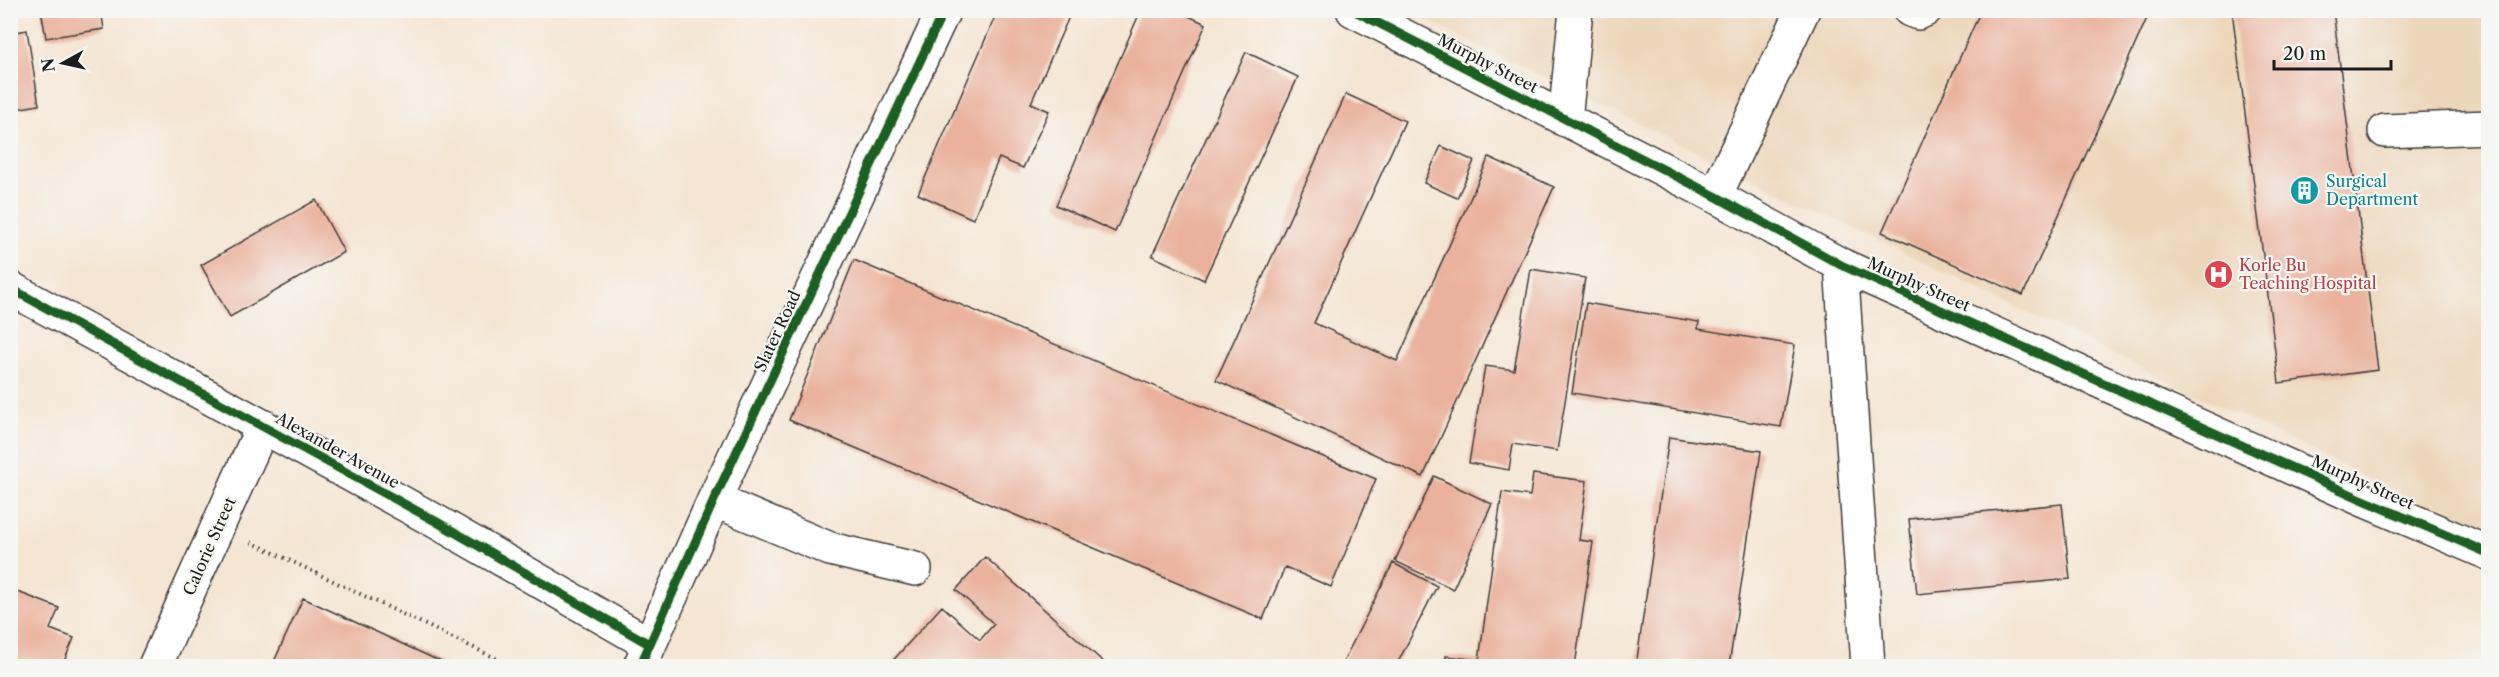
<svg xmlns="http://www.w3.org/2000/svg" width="2499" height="677" viewBox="0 0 2499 677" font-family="'Libre Caslon Text',serif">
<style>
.built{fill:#edd7bb}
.building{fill:#eab29d}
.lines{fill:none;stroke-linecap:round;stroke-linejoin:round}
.minor-casing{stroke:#3d3a38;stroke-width:36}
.path{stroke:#3d3a38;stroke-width:4;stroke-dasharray:1.5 4.5;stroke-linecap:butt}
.minor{stroke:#fff;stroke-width:33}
.cycleway-casing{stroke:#f6f6f2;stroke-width:13}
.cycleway{stroke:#1b5e20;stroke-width:9}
.labels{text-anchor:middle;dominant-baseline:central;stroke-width:4.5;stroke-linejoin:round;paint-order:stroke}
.street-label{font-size:16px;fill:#1c1c1c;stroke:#f6f6f2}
.culture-label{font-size:16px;fill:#0d838f;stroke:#f6f6f2;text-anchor:start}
.health-label{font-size:16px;fill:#be3a42;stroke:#f6f6f2;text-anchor:start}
</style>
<rect width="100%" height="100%" fill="#f6f6f2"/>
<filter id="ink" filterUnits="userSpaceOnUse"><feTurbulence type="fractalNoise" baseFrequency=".0167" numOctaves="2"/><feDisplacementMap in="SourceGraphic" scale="12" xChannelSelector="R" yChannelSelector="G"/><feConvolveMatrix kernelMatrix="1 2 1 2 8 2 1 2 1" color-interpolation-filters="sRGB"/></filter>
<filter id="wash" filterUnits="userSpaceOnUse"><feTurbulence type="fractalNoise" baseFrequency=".008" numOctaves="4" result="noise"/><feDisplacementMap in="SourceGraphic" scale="24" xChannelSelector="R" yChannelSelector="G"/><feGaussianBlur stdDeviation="1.35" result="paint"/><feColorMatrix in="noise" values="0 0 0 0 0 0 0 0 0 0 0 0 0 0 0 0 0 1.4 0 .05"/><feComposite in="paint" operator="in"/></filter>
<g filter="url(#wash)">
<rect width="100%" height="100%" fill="#f5e6d4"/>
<!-- built -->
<path class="built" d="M1408 11H2488V537Z"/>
<g id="blocks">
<!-- building -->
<path class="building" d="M41 10H101L104 29 46 38Z
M998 10H1072L1031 103 1049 111 1023 168 999 158 973 219 918 194Z
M1141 10H1175L1206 24 1115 232 1056 205Z
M1981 10H2130L2147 18 2023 295 1882 232Z
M2232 10H2333L2378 370 2279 383Z
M27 30 39 105 10 110V33Z
M1246 52 1298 77 1204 280 1152 256Z
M1346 94 1405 121 1314 323 1397 361 1489 157 1554 187 1423 477 1216 380Z
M1441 146 1474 161 1457 198 1424 183Z
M316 200 344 252 230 317 201 265Z
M854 260 1376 479 1331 587 1285 567 1263 619 789 420Z
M1531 269 1585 278 1557 451 1513 444 1509 470 1469 463 1485 366 1514 370Z
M1586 303 1699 322 1698 329 1795 345 1781 427 1572 393Z
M1669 437 1761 451 1729 666H1636Z
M1533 474 1587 481 1579 540 1593 542 1575 666H1445L1446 656 1479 660 1502 492 1530 496Z
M1434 476 1492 504 1453 589 1395 561Z
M2062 504 2070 579 1917 594 1909 519Z
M985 557 1108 666H888L942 606 980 640 994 624 956 590Z
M1393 563 1437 586 1396 666H1341Z
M10 589 59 608 50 629 74 638 62 666H10Z
M303 598 450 666H272Z"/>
</g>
</g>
<g filter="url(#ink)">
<use href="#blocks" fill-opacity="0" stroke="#3d3a38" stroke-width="1.5"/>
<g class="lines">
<defs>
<path id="minor" d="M1353 10 1715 196 1841 265 2359 498 2488 553
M1910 10 1918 13 1925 10
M1565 120 1576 10
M2385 131 2488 127
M1715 196 1803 10
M1841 265 1868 666
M10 288 437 522 649 644
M714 500 830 549 915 569
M155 666 263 426
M640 666 714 500 944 10"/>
</defs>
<!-- minor casing -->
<use href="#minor" class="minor-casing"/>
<!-- path -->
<path class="path" d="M251 542 512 666"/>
<!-- minor -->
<use href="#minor" class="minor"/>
<defs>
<path id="cycleway" d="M1353 10 1715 196 1841 265 2359 498 2488 553
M10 288 437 522 649 644
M640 666 714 500 944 10"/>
</defs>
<!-- cycleway casing -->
<use href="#cycleway" class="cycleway-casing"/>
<!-- cycleway -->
<use href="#cycleway" class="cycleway"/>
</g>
</g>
<!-- icons -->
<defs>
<symbol id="building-disc" viewBox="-11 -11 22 22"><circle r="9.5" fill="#0f9aa8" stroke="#f6f6f2"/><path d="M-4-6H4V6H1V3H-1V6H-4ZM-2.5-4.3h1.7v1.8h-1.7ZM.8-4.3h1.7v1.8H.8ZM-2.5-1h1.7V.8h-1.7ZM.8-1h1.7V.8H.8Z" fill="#fff"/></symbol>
<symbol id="hospital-disc" viewBox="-11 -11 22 22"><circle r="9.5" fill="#e0444e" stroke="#f6f6f2"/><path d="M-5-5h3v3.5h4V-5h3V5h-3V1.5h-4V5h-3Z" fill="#fff"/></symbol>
</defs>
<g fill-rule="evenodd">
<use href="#building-disc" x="2288" y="174" width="33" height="33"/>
<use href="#hospital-disc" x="2202" y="258" width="33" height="33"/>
</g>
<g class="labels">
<!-- street labels -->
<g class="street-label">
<text transform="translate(1488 63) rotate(27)">Murphy Street</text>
<text transform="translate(1919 284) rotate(24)">Murphy Street</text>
<text transform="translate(777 331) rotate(-65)">Slater Road</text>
<text transform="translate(338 450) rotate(29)">Alexander Avenue</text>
<text transform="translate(2363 482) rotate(24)">Murphy Street</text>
<text transform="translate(209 546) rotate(-66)">Calorie Street</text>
</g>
<!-- culture labels -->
<g class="culture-label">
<text x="2326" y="181">Surgical<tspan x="2326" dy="18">Department</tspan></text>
</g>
<!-- health labels -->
<g class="health-label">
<text x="2239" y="265">Korle Bu<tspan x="2239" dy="18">Teaching Hospital</tspan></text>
</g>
</g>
<!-- margin -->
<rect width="2499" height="677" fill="none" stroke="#f6f6f2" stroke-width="36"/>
<!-- north arrow -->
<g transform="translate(63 63) rotate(262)" stroke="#f6f6f2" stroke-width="4.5" paint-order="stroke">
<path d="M0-4.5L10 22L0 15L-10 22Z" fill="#1c1c1c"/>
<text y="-9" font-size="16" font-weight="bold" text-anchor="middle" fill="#1c1c1c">N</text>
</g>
<!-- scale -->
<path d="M2274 60v9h117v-9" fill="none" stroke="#1c1c1c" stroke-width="3"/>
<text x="2283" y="60" font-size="18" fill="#1c1c1c" stroke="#f6f6f2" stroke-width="4.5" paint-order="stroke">20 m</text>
</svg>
